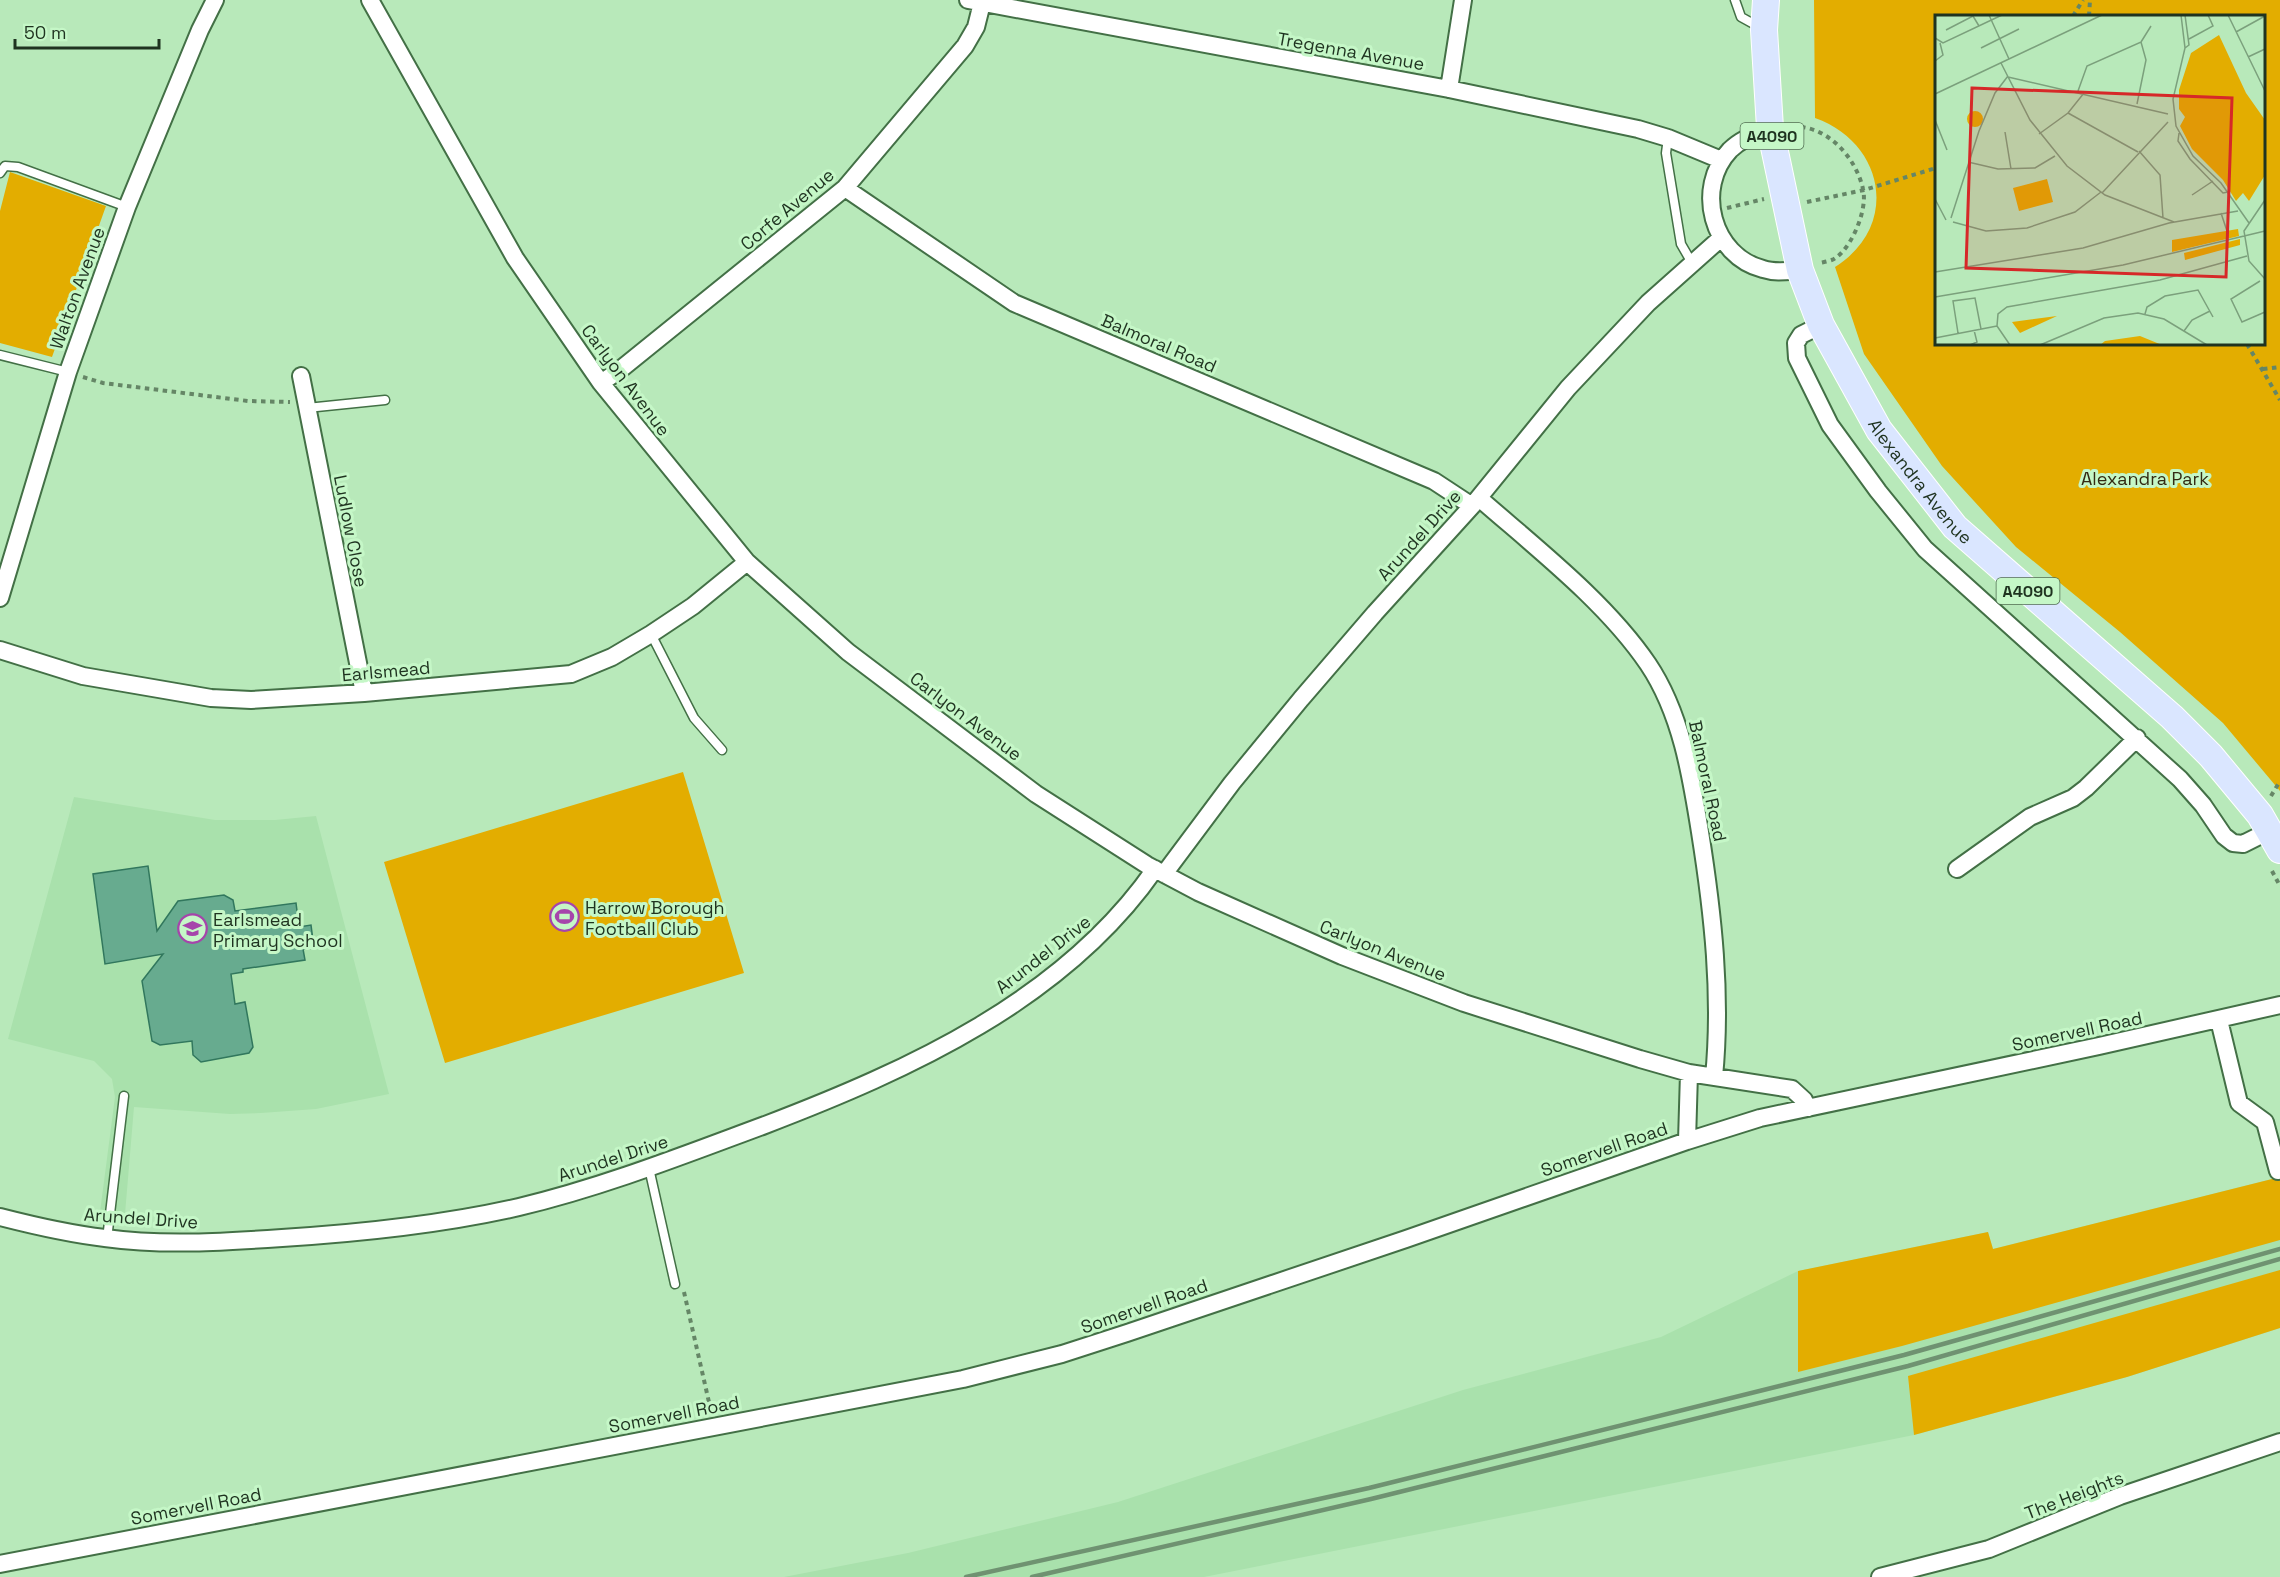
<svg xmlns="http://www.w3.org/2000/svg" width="2280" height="1577" viewBox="0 0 2280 1577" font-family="'Space Grotesk',sans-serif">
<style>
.built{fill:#a9e1ac}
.green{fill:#e3ad00;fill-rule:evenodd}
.building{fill:#67ab8f;stroke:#31775d;stroke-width:1.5}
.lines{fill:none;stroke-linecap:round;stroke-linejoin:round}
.lane-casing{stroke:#437046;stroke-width:11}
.street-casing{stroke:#437046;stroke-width:20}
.primary-casing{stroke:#fff;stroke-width:28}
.path{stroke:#658666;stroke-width:4;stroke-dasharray:4.5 4.5;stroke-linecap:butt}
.lane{stroke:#fff;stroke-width:8}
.street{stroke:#fff;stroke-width:16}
.primary{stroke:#dae6ff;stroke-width:26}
.rail{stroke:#6f9271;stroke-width:4.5}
.labels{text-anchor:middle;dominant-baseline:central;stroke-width:6;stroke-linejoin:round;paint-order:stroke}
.shield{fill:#c5f7c7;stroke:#516e52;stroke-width:1.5}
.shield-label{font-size:16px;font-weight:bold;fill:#1f3320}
.street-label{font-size:18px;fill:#1f3320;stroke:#c5f7c7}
.park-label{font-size:18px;fill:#342a13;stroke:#c5f7c7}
.poi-label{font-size:18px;fill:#1f3320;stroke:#c5f7c7;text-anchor:start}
.inset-road{fill:none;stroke:#7ba07c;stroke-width:1.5}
.view{fill:#d62828;fill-opacity:0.15;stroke:#d62828;stroke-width:3}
.inset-edge{fill:none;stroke:#1f3320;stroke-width:3}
</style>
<rect width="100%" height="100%" fill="#b8e9ba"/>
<!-- built -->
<path class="built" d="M74 797 215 820H275L316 816 389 1094 316 1109 261 1113 230 1114 134 1107 125 1214 100 1212 115 1097 112 1079 94 1061 8 1039Z
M2280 1177V1328L2127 1377 1914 1435 1204 1577H784L908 1553 1118 1502 1463 1390 1661 1337 1798 1271 1988 1232 1993 1249Z"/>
<!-- green -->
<path class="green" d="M1814 0H2280V791L2223 723 2120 632 2016 547 1942 466 1864 354 1835 267C1900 226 1885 143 1815 118ZM1936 16H2264V344H1936Z
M10 172 106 206 52 357 0 343V211Z
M683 772 744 973 445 1063 384 862Z
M2280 1177V1240L1902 1346 1798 1372V1271L1988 1232 1993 1249Z
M2280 1270V1328L2127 1377 1914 1435 1908 1376Z"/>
<!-- building -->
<path class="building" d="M148 866 157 931 178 901 224 895 233 900 235 911 296 903 299 927 311 925 314 948 303 949 305 960 243 969V972L231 974 235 1004 245 1002 253 1047 249 1053 201 1062 193 1055 192 1041 160 1045 152 1041 142 981 163 954 105 964 93 874Z"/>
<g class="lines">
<defs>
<path id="lane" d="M1735 0 1741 17 1761 28
M1668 138 1666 153 1681 244 1692 263
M0 173 5 166 18 167 127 207
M0 355 68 372
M307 408 385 400
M651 634 694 718 722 750
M649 1168 675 1284
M107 1239 124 1096"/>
<path id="street" d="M370 0 515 258 601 383 747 562 848 652 1036 794 1147 865 1198 892 1342 956 1464 1003 1640 1059 1689 1073 1792 1089 1804 1100 1808 1108
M968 0 1449 89 1638 129 1668 138 1721 160
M1449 89 1463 0
M1770 128C1756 134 1741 139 1730 150 1694 188 1712 256 1763 269 1775 273 1787 271 1800 270
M845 188 1014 303 1434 481 1472 506
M1821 325 1801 335 1796 343 1797 358 1830 425 1878 491 1925 549 2180 779 2203 805 2224 836 2233 843 2243 844 2269 831
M301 376 364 693
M601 383 621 369 845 188 965 46 976 27 982 3
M1479 498C1535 547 1606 602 1648 664 1681 713 1691 775 1700 832 1713 914 1722 995 1714 1077
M0 598 68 372 127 207 200 30 215 0
M0 650 83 676 211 698 251 700 364 693 571 674 612 657 651 634 693 606 747 562
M1957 869 2030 817 2073 798 2086 788 2137 738
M1164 874 1232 783 1301 699 1375 613 1472 506 1568 388 1648 303 1721 238
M2219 1020 2239 1103 2265 1122 2278 1171
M1687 1141 1689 1073
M0 1217C35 1226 70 1234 105 1238 163 1246 223 1242 282 1238 361 1233 441 1225 519 1207 603 1187 684 1155 765 1125 909 1070 1064 1000 1155 869
M0 1564 963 1379 1062 1354 1127 1333 1406 1239 1687 1141 1760 1118 2099 1046 2280 1005
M1880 1577 1989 1549 2120 1496 2280 1442"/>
<g id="primary">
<path id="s1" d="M1766 0 1764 30 1770 128 1800 270 1821 325 1879 430 1955 527 2172 717 2211 756 2260 815 2280 850"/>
</g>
</defs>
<!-- lane casing -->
<use href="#lane" class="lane-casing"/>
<!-- street casing -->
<use href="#street" class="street-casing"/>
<!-- primary casing -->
<use href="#primary" class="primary-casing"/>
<!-- path -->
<path class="path" d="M2073 16 2083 0
M2089 16 2090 0
M1792 127C1826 124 1856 157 1863 189 1868 209 1852 248 1834 259 1830 261 1824 262 1820 263
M1807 202 1864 190 1936 168
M1727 208 1764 199
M2247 344 2280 400
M2263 369 2280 367
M83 377 103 383 248 401 290 402
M2271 796 2280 781
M2272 871 2280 886
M684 1292 711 1411"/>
<!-- lane -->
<use href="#lane" class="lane"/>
<!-- street -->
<use href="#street" class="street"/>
<!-- primary -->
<use href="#primary" class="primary"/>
<!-- rail -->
<path class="rail" d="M966 1577 1369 1488 1904 1355 2280 1249
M1032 1577 1371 1499 1908 1366 2280 1259"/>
</g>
<!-- icons -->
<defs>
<symbol id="stadium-ring" viewBox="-11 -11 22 22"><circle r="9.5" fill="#c5f7c7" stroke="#a644ab" stroke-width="1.5"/><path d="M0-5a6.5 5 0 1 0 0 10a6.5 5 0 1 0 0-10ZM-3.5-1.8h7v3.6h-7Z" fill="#a644ab"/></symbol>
<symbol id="school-ring" viewBox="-11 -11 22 22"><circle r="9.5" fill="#c5f7c7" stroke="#a644ab" stroke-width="1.5"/><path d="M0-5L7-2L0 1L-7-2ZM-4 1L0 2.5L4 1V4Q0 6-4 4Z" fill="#a644ab"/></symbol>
</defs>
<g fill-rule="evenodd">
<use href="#stadium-ring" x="548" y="900" width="33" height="33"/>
<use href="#school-ring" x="176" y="912" width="33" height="33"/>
</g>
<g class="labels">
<!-- shield labels -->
<g class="shield">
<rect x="1740.5" y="123" width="63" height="26" rx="4.5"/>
<rect x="1996.5" y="578" width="63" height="26" rx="4.5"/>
</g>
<g class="shield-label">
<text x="1772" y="136">A4090</text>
<text x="2028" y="591">A4090</text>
</g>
<!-- street labels -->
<g class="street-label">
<text transform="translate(1351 51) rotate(10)">Tregenna Avenue</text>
<text transform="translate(787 209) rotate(-40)">Corfe Avenue</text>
<text transform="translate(77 288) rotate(-70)">Walton Avenue</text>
<text transform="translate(1159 343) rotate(23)">Balmoral Road</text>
<text transform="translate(626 380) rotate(53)">Carlyon Avenue</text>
<text stroke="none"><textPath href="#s1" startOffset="518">Alexandra Avenue</textPath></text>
<text transform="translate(351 531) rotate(79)">Ludlow Close</text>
<text transform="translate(1419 535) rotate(-48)">Arundel Drive</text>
<text transform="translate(386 671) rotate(-5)">Earlsmead</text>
<text transform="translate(966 716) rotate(37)">Carlyon Avenue</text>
<text transform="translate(1708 781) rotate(78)">Balmoral Road</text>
<text transform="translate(1383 950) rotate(22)">Carlyon Avenue</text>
<text transform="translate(1043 954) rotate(-38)">Arundel Drive</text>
<text transform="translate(2077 1031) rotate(-12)">Somervell Road</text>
<text transform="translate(1604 1149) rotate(-19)">Somervell Road</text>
<text transform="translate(613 1158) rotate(-18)">Arundel Drive</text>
<text transform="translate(141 1218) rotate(4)">Arundel Drive</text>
<text transform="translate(1144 1306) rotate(-19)">Somervell Road</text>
<text transform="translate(674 1414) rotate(-11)">Somervell Road</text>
<text transform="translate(2074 1495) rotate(-21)">The Heights</text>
<text transform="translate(196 1506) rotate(-11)">Somervell Road</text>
</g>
<!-- park labels -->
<g class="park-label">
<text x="2145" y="478">Alexandra Park</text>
</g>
<!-- poi labels -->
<g class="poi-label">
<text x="585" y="907">Harrow Borough<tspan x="585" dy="21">Football Club</tspan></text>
<text x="213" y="919">Earlsmead<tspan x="213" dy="21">Primary School</tspan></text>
</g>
</g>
<!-- overview -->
<g transform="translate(1935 15)">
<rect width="330" height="330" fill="#b8e9ba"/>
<path d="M284 20 311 78 330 105V160L314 186 308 178 301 186 288 165 257 134 245 111 250 102 244 94V75L256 38ZM32 104a8 8 0 1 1 16 0a8 8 0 1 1-16 0ZM112 164 118 187 84 196 78 173ZM303 214 304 221 237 237V225ZM305 224V230L250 245 249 238ZM122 301 85 318 77 307ZM205 321 227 330H165L170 326Z" fill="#e3ad00"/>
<path class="inset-road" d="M54 0 74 44M246 0 250 33 238 84 241 111 258 141 286 168 314 208M293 0 330 76M11 15 38 1 44 11M301 17 330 1M0 23 8 28 67 0M254 24 278 11 273 0M206 27 216 11M46 33 84 14M250 33 254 30 250 0M313 42 330 34M0 46 8 40 5 28M66 48 95 105 132 151 170 180 239 207M73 62 233 99M143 76 152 51 206 27 211 45 202 89M0 79 167 0M133 98 203 137M0 105 12 135M70 117 76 154M244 118 243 126 255 144 288 178 293 177M104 119 133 98 149 78M204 136 225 160 228 203M33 147 63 154 100 153 120 141M167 178 233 107M257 180 278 166M0 184 11 205M330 185 309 216 314 246 330 264M286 198 292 216M16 203 44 116 60 78 73 61M18 207 51 216 92 213 140 197 166 177M0 257 148 233 234 208 303 196M325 266 296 284 307 307 330 297M0 282 188 250 330 216M210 299 212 292 230 281 263 275 278 302M249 316 257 305 275 296M23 318 18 286 40 283 46 314M0 323 62 311M35 330 42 327 39 315M75 330 62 311 63 299 72 292 225 265 312 241M105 330 169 303 203 298 229 304 272 330"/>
<path class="view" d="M37 73 297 83 291 262 31 253Z"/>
<rect width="330" height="330" class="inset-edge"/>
</g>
<!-- scale -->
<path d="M15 39v9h144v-9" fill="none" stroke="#1f3320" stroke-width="3"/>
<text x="24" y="39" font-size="18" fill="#1f3320" stroke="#c5f7c7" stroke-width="4.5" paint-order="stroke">50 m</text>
</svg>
